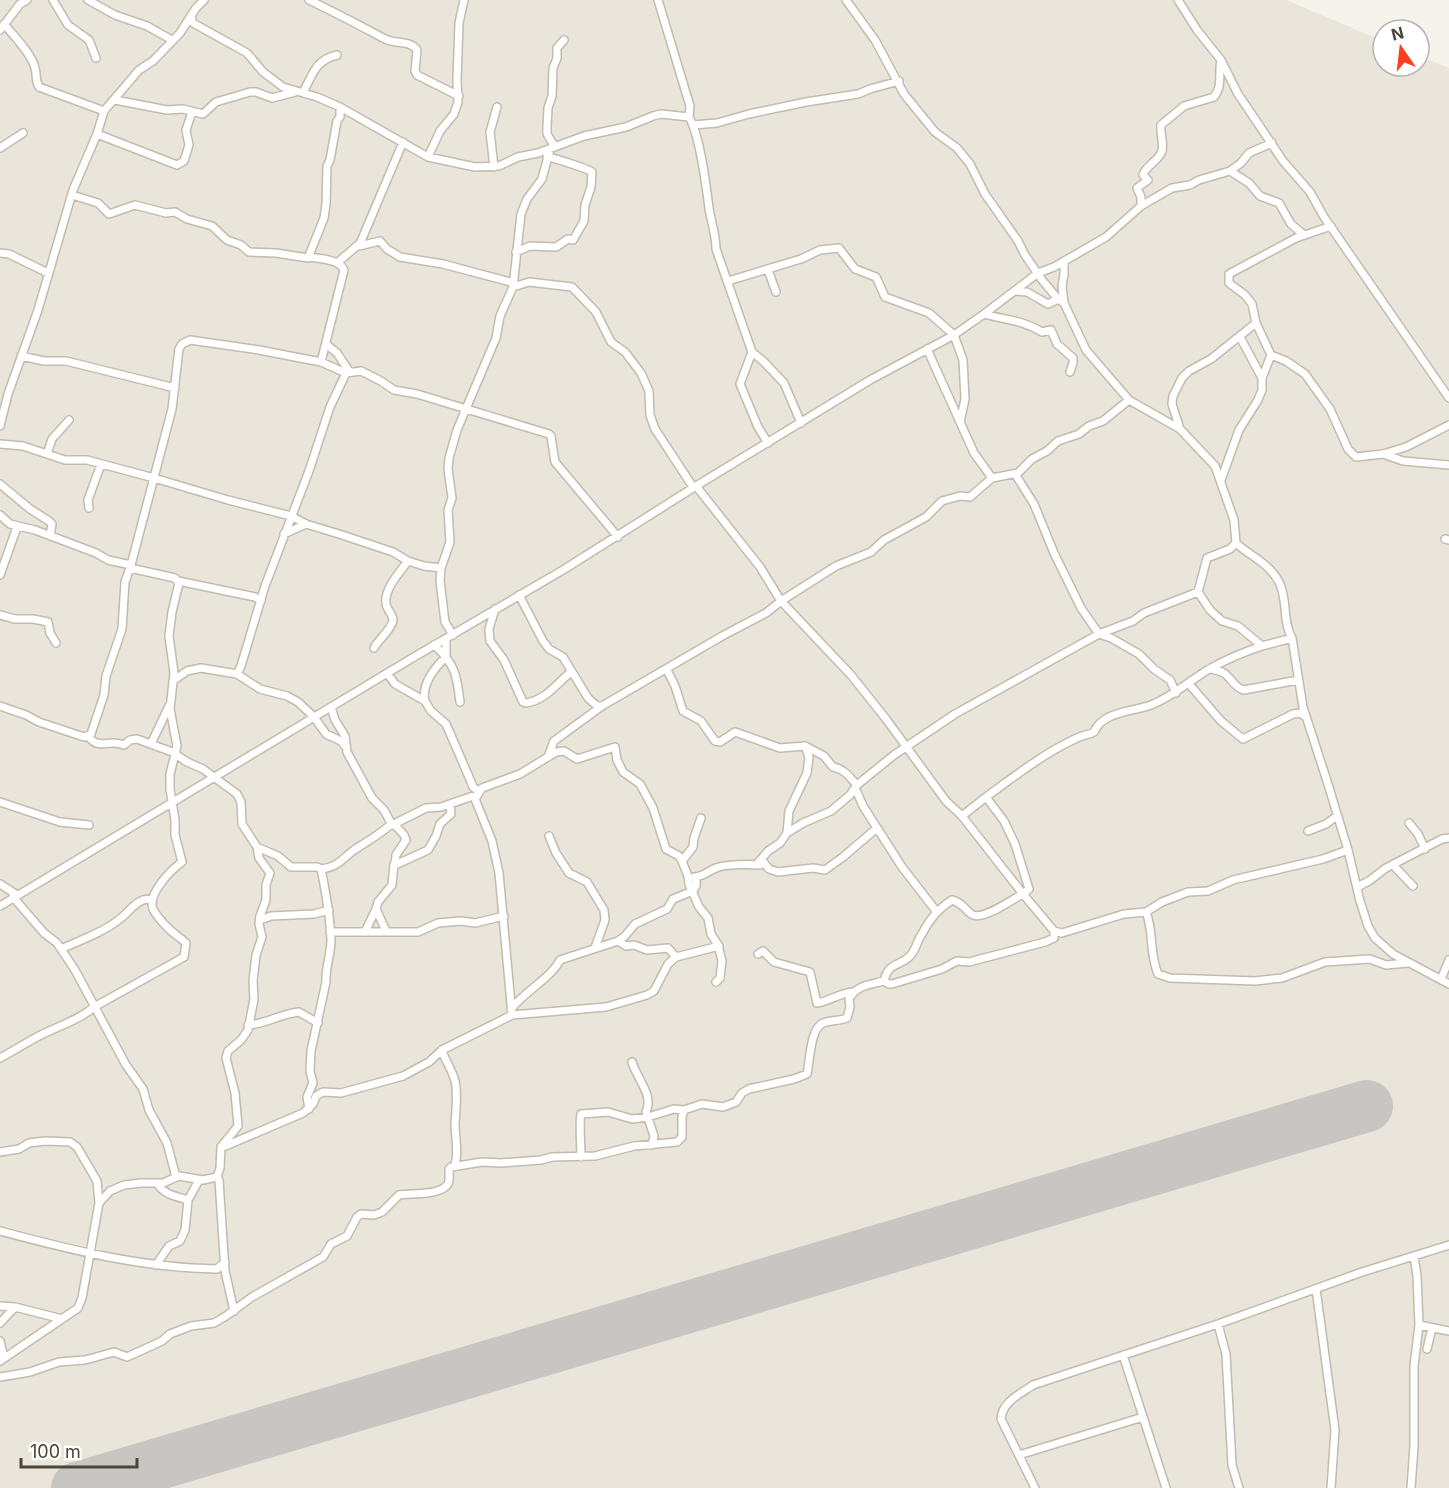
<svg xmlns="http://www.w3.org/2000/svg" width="1449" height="1488" viewBox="0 0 1449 1488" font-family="Inter,sans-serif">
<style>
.residential{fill:#eae5da}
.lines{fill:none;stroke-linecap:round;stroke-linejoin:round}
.runway{stroke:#c8c6c3;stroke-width:52}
.minor-casing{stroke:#c2bbae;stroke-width:10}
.minor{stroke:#fff;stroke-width:7}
</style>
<rect width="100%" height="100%" fill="#f6f3ec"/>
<!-- residential -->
<path class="residential" d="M0 0H1286L1383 41V66H1419V56L1449 68V1488H0Z"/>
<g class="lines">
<!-- runway -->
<path class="runway" d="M77 1488 1367 1106"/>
<defs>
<path id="minor" d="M53 0 68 25 89 40 96 58
M88 0 115 15 147 26 172 40
M309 0C334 12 359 25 383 38 394 45 409 39 417 50L415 71 417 75 459 96
M658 0 690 106 689 117
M846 0 875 40 904 94 935 132 957 148 970 164 985 194 1018 241 1025 255 1042 280 1058 299
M1178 0 1197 30 1221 60 1238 94 1265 134 1283 161 1310 192 1324 217 1449 398
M191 17 193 23 247 53 263 72 283 87 317 97 340 107 428 157 475 167 499 166 518 157 538 153 584 136 626 127 653 116 661 114 689 117C700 135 706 185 709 208 711 222 716 234 716 249L752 352 763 361 784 383 801 423
M4 24C13 35 32 54 35 68 37 75 35 80 39 87L104 111
M0 30 20 4 27 0
M303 92C313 75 315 60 337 55
M115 100 167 110 183 109 203 114 216 102 250 92H256L272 98 295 92
M693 125 717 123 749 114 806 102 858 94 870 89 899 81
M97 134 177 165 184 161 189 145 186 130 192 112
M403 142 359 246 380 241 387 249 400 257 443 264 514 283
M555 147 547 134V126L548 108 552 96 553 68 557 58V48L564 40
M0 148 23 133
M428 157 440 131 454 114 458 102 457 80 459 23 464 0
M494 167 490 132 497 107
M1230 171 1249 183 1260 196 1279 203 1291 224 1304 235
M72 195 98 203 109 214 135 205 166 213 175 212 187 219 212 226 227 240 241 245 249 252 276 253 308 258 324 218 326 204 327 166 330 160 337 121 340 117V107
M1141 206V197L1137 188 1148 180 1143 175C1146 165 1159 161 1162 151 1164 143 1160 134 1161 125L1184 106 1214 97C1223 86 1218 74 1221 60
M1331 226 1296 238 1229 274V283L1245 295 1252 304 1256 323 1271 355 1286 361 1305 374 1330 409 1348 449 1356 457 1383 454 1406 447 1449 425
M516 252 530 246 556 247 568 239 573 240 584 221 585 205 591 187 592 172C588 169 552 157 547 157
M0 253 9 254 48 273
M310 257C321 259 339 259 344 270L321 362
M1064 261V274L1062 287 1064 303
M337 263 358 245
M768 270 776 292
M728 281 801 259 820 250 839 248 855 269 876 277 885 297 929 313 954 335 963 360 965 399 960 422
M513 287 529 282 572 287 596 312 611 342 625 352 641 373 649 391 650 415 655 429 693 487
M1015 291 1027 292 1048 304 1058 299 1064 303 1086 350 1129 400 1180 429 1215 466 1234 520 1236 543C1251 557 1269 563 1279 582 1288 599 1282 621 1292 638L1303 707 1327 781 1348 850 1360 901 1368 926 1375 938 1393 954 1449 984
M984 314C1005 320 1023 320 1042 332L1051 330 1057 344 1073 358V363L1070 372
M1240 337 1262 378
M327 345 337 353 349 371
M927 349 974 453 992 478
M752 352 740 384 758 427 768 443
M21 356 44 361H66L175 388
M1129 400 1103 421 1089 426 1079 434 1058 441 1047 451 1032 459 1018 473 992 478 970 497 960 496 942 501 926 517 884 540 871 552 836 566 781 601 851 675 886 719 946 801 962 816 1023 894 1029 889 1015 844 1004 821 986 797C1015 776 1044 753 1077 738 1082 735 1089 735 1094 732 1103 711 1132 712 1151 705 1174 696 1190 680 1211 668 1227 659 1244 652 1262 646
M0 426 8 394 38 310 73 190 97 134 104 111 139 70 153 61 180 33 196 8 204 0
M1180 429 1172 404 1173 396 1182 378 1189 371 1211 359 1256 323
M0 444 23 446 65 460H87L154 478 228 500 291 516 306 524 339 534 393 552 408 561 424 566 441 568
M47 454 52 439 69 420
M1383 454 1403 461 1449 465
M1015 474 1034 504 1054 553 1081 608 1099 634 1111 638 1139 654 1154 669 1170 680 1176 693
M1221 480 1239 430 1258 400 1262 390V378L1271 355
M0 484 30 509 49 521 52 524 50 536
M89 508 88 500 101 464
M0 515 10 524 35 530 96 553 108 560 131 565
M284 534 306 524
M1445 539 1449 540
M0 575 17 527
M178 581 255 597 261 601
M1198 592 1210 610 1222 621 1238 626 1262 646 1292 638
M519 595 543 641 549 649 563 657 588 698 597 706H602L724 635 766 613 781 601 760 567 696 486
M495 609 489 629 490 641 504 660 523 702 526 703C546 700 556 684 571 672
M0 615 15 619H33L48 622 50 633 56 643
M453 635 445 622 440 581 441 568 450 542 448 510 452 498 448 469 449 458 457 430 496 338 500 316 513 287 521 214 527 199 542 179 550 149
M434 645C455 663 457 676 460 702
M374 648C378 640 392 629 393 620 393 614 386 609 386 603 384 589 400 572 408 561
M1211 668C1216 672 1221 670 1225 674 1232 679 1235 688 1244 690L1298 680
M667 670 675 686 683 711 701 721 715 741 720 742 735 732 780 748 805 746 824 756 833 767C845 769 849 777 857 785
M387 673 395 684 425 701 431 711 446 724 469 777 473 787 478 791
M237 674 241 666 265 586 309 471 330 407 346 373
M173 681 187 671 201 668 237 674 260 689 287 696 298 702 314 717 326 734 341 741 345 746
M1189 684 1221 721 1243 739 1293 714 1300 713 1306 717
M425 701C421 685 435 667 446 657V639
M0 706 26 715 39 722 84 737 91 734 104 695 106 676 122 629 125 582 131 565 172 409 179 349 182 344 190 340 259 350 321 362 346 373 361 371 381 381 394 390 417 394 549 434 551 436 555 462 618 537
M331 707 335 720 345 736 347 752 372 798 384 810 392 825 426 808 441 807 476 795
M88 736C96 747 102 743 113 743 117 743 121 744 124 745L130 740 137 739 175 753
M151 744 169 706
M175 754 187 762 203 769 237 794 241 802 242 824 257 847 259 858 270 873 266 885V900L260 916 259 924 262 937 256 955 253 981 254 999 248 1030 241 1040 228 1051 226 1058 235 1093 238 1126 221 1147 220 1168 217 1177 219 1180 225 1271 234 1311
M548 757 554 741 602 706
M854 789 857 792 863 806 902 867 936 911
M0 802 60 822 89 825
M962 816 986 797
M1409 823 1418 834 1425 849
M395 825 404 835 406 840 396 855 395 865 428 850 436 836 440 824 451 814 450 804
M1308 831 1326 824 1337 816
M787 833 789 811 807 773 809 757 805 746
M549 836 556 853 569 873 587 882 604 910 605 920 595 948
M257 847 278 856 291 867H317L321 869C338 867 342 859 354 850 367 841 380 835 391 824
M761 859 769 869 778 872 813 868 825 870 843 857 877 828
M682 861 693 847 694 838 701 818
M757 864 768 851 780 843 787 833 803 823 831 811 850 795 857 785 894 755 955 714 1099 634 1133 621 1144 613 1198 592 1207 558 1230 549 1236 543
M1393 865 1413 886
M694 877C703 877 708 871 716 868 726 864 751 864 760 865
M0 884 17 895
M1357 887 1369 881 1386 868 1442 839 1449 838
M13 897 44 933 57 943 75 970 126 1065 143 1089 149 1110 167 1143 176 1177
M0 906 414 657 563 570 696 486 870 380 954 335 984 314 1038 273 1054 267 1106 237 1141 206 1172 188 1190 185 1199 180 1230 171 1241 163 1249 153 1272 143
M376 909 386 931
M1146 912 1162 902 1188 892 1208 891 1233 880 1323 859 1348 850
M260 920 271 916 314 914 329 910
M330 932H418L438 923 461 921 475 923 504 916
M365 932 376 909 378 902 392 885 394 864
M618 941 626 946 634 945 647 950 668 948 676 957
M61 949C81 940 104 932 121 918 130 911 139 896 152 900
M758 954 763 951 774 962 810 972 817 1003C830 1001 840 993 853 992
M1441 979 1449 960
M884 981 889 984H892L942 969 957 961 969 962 1045 942 1054 938V931
M511 1009C524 992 552 977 560 960L618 941 625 936 635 924 667 909 673 899 693 891 696 886V877
M512 1015 499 873 492 841 475 799 482 788 520 774 556 752 564 751 577 759 615 747 617 760 623 772 640 784 653 808 666 849 679 856 682 861 688 876 689 884 699 907 708 918 711 934 718 945 722 961 720 978 716 982
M248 1025C266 1024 280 1014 299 1012L318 1023
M442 1050C445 1061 452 1069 455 1081 458 1094 456 1109 455 1123 455 1138 459 1151 455 1165
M0 1058C16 1050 31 1039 47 1032 64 1024 80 1019 94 1007L184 957 186 943C181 938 174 934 168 928 164 924 156 915 153 909 147 894 171 870 182 862L175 835V820L170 789V774L177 746 170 709 174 673 169 636 172 612 179 583 175 578 130 568
M632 1062C637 1079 654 1095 646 1112L654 1136 652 1145
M309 1109 307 1097 313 1083 310 1071 311 1051 326 982C325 968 331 955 331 940 330 916 326 893 321 869
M223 1147 303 1113 313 1104 316 1096 323 1092 341 1093 403 1076 429 1062 442 1050 512 1015 606 1007 647 995 654 991 668 964 676 957 719 946
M0 1152 19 1149 29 1143 45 1141 70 1142 77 1147 97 1181 99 1203
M581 1157C581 1147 579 1120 581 1114L608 1112 632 1119 648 1117 674 1109 684 1110
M157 1183C164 1195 175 1196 188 1200
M0 1231C71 1250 143 1268 217 1269L225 1262
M156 1265 169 1246 180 1241 185 1230 188 1200 199 1180
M1316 1289 1335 1430 1331 1488
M0 1306 15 1307
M0 1323 15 1307 62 1319
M1218 1324 1226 1354 1232 1465 1239 1488
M1419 1325 1449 1331
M0 1341 4 1358
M1427 1349 1432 1328
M1123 1355 1166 1488
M0 1361 78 1308 82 1298 99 1203 110 1191 124 1185 141 1183H163L179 1176 203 1180 217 1177
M0 1377 30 1372 59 1362 85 1360 114 1352 127 1357 162 1341 170 1334 191 1326 214 1323 226 1316 252 1297 323 1257 331 1244 347 1236 357 1217 361 1214 374 1215 382 1212 399 1195C411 1193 440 1196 448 1184 450 1180 449 1173 449 1169L451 1167 482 1162 501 1163 541 1160 552 1157 595 1156 634 1146 677 1142 682 1137V1117L684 1110 702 1104 723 1107 736 1102 742 1093 749 1089 794 1079 807 1074C810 1061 810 1029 823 1023 831 1020 840 1021 847 1018L850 1007 849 999C857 985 869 985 884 981 888 962 899 967 910 956 915 951 916 945 919 939 929 921 935 911 952 900 961 902 965 909 971 914 982 922 1012 899 1023 894L1054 931 1062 933 1124 914 1146 912C1154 931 1149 954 1158 974L1170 978 1255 981 1282 978 1325 962 1370 959 1386 965 1408 963
M1019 1455 1143 1417
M1035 1488 1001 1419C1002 1402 1020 1394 1033 1385L1218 1324 1362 1272 1449 1245
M1411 1488 1414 1446V1366L1419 1325 1417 1276 1414 1256"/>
</defs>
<!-- minor casing -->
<use href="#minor" class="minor-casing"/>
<!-- minor -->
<use href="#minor" class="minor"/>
</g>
<!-- north arrow -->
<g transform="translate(1401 48) rotate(346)"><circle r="28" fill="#ffffff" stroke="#b7b4b0" stroke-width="1.5"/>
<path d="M0-4.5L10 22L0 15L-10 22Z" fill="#fc3f1d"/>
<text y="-9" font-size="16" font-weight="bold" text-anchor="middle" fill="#4b4439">N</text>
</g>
<!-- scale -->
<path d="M21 1458v9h116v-9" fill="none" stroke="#4b4439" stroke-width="3"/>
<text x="30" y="1458" font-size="18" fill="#4b4439" stroke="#ffffff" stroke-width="4.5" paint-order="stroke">100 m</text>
</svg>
